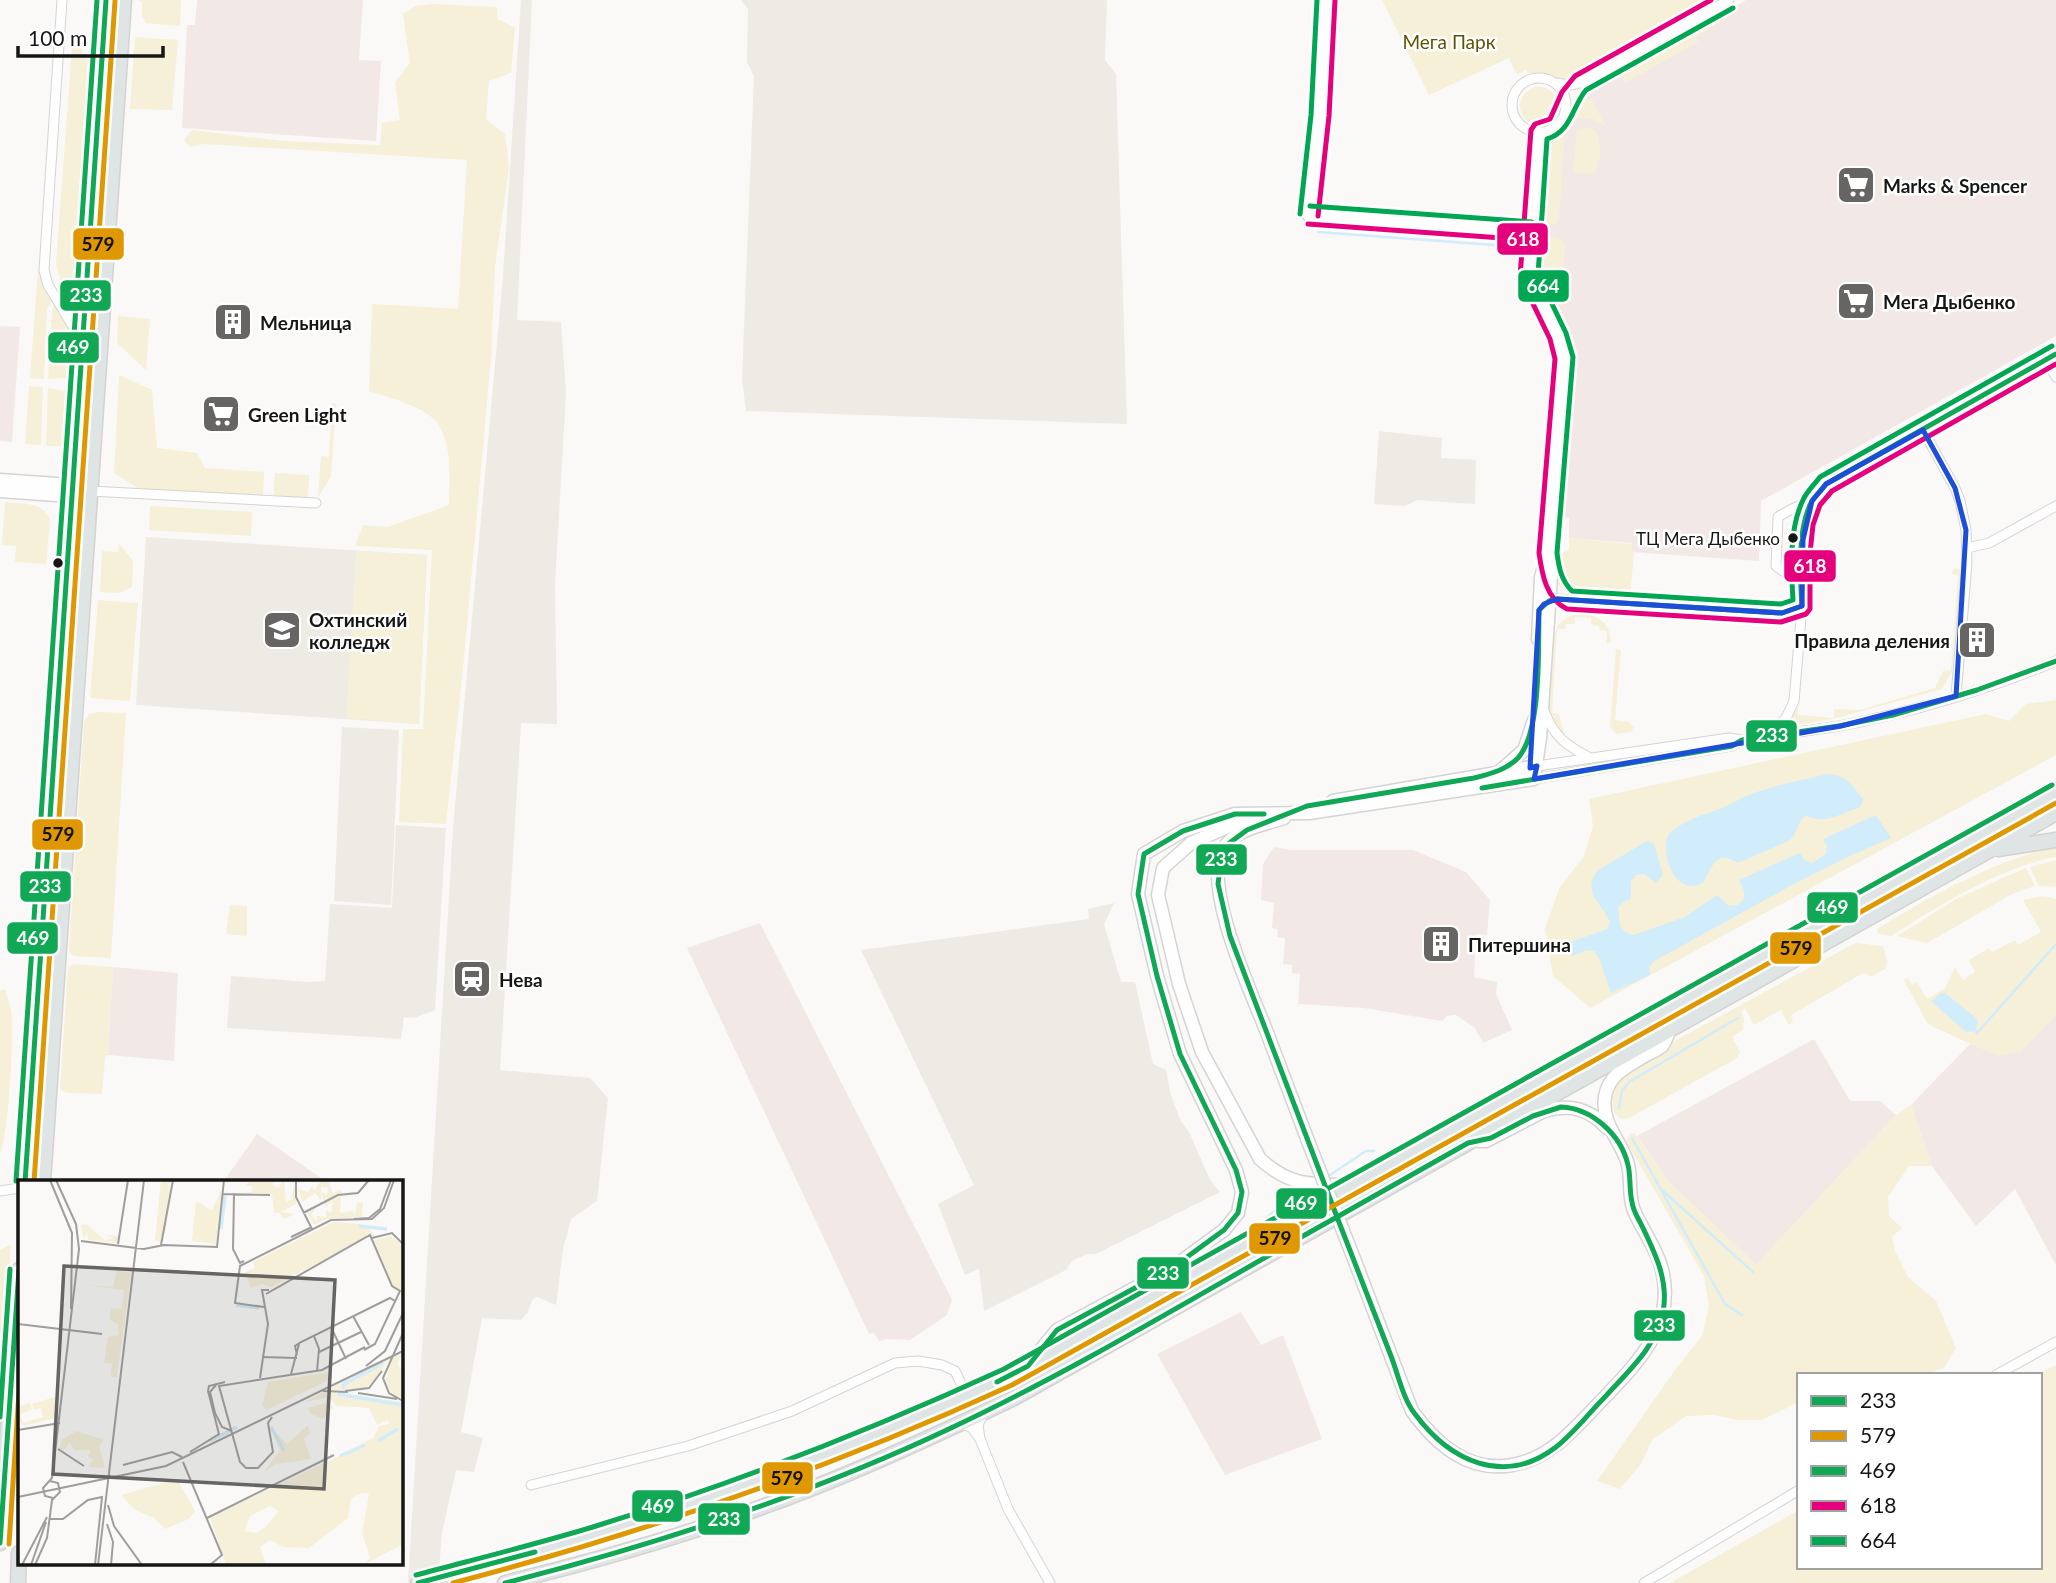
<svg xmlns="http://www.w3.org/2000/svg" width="2056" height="1583" viewBox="0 0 2056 1583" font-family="Lato,sans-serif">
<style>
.commercial{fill:#f2e9e6}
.built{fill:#edebe4}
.green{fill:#f5f0d7}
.water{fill:#d1ecfa}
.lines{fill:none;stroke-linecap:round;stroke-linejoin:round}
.stream{stroke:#d1ecfa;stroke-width:2.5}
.street-casing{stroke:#d5d4d3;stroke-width:11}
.secondary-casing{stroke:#d5d4d3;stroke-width:15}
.primary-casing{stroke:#d3d3d1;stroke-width:17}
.street{stroke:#fefefe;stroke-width:9}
.secondary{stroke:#fefefe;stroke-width:12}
.primary{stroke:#dfe5e4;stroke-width:14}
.secondary-bridge-casing{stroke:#d5d4d3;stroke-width:15;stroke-linecap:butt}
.secondary-bridge{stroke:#fefefe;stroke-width:12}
.bus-1-casing{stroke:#fff;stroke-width:10}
.bus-2-casing{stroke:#fff;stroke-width:10}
.bus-3-casing{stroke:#fff;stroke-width:10}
.bus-4-casing{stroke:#fff;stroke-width:10}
.bus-5-casing{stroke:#fff;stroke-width:10}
.bus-1{stroke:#10a855;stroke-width:5}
.bus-2{stroke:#e09802;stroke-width:5}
.bus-3{stroke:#10a855;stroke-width:5}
.bus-4{stroke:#e5007d;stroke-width:5}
.bus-5{stroke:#00a651;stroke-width:5}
.marked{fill:none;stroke:#1d4ed8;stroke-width:5;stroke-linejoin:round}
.bus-dot{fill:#161614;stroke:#fff;stroke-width:2.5}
.labels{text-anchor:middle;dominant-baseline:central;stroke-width:5;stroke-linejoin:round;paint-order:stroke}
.bus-label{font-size:17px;fill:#161614;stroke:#fff;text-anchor:end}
.park-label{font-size:19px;fill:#605303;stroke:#fff}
.poi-label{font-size:19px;font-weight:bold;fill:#161614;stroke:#fff;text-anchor:start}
.inset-river{fill:none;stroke:#d1ecfa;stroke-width:3.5}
.inset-road{fill:none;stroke:#9f9e9c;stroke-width:2}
.view{fill:#666563;fill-opacity:0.15;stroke:#666563;stroke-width:3.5}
.inset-edge{fill:none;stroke:#161614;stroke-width:3.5}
.line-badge{stroke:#fff;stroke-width:2.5}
.badge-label{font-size:19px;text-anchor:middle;font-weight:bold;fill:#fff}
.pale-badge-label{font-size:19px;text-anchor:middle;font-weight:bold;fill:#111}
</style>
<rect width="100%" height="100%" fill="#faf9f7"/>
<!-- commercial -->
<path class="commercial" d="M197 0H363L359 60 381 61 376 141 182 128 187 25H195Z
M1746 0H2056V336L1761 501 1759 561 1631 552 1632 543 1569 538V518L1558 517 1572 349 1548 303 1534 244 1543 143 1551 133 1574 122 1573 99 1580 90 1611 76Z
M0 326 20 327 12 442 0 441Z
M1274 847 1291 850H1413L1466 872 1490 900 1487 935 1476 934 1474 977 1497 982 1496 994 1512 1030 1483 1043 1475 1028 1456 1015 1447 1016 1442 1021 1364 1008 1298 1004 1300 974 1292 973V965L1283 964 1285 938 1277 937 1278 929 1272 928 1274 903 1261 900 1263 864Z
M760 923 952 1300 947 1315 910 1340 887 1339 879 1341 874 1333 869 1334 687 948Z
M2056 955V1265L2015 1189 1976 1226 1932 1166 1911 1105Z
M113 967 178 973 174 1061 108 1055Z
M1814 1039 1850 1101H1880L1896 1115 1756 1265 1669 1182 1637 1136Z
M257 1134 327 1182H223Z
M1241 1312 1261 1345 1283 1335 1322 1439 1225 1475 1157 1354Z"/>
<!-- built -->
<path class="built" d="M521 0H532L517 320 561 322 566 393 555 584 557 724 521 723 500 1070 590 1078 608 1098 597 1201 571 1219 563 1249 556 1305 537 1297 532 1300 528 1312 521 1320 482 1318 461 1432 483 1438 474 1472 456 1470 442 1533 438 1583H408L453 828 503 276Z
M741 0H1107L1105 60 1116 74 1127 424 746 411 742 379 754 76 747 62 748 9Z
M1379 431 1442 438 1441 458 1476 460 1475 504 1417 500 1405 506 1374 504Z
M146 537 427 555 419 724 136 705Z
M342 727 399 730 391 905 334 901Z
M396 825 446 828 435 1010 414 1018 404 1017 401 1039 227 1028 231 976 309 982 325 981 330 904 392 908Z
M1114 903 1104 924 1121 982H1135L1153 1064 1166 1070 1171 1096 1181 1121 1190 1134 1210 1180 1220 1192 1096 1254H1087L1072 1261 1066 1270 984 1311 979 1269 965 1275 938 1204 974 1185 861 950 1089 919 1088 909Z"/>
<!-- green -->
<path class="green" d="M139 0H181L180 26 146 23 142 16V2Z
M1382 0H1718L1577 76 1578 79C1560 84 1547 72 1528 73L1526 70 1517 75 1509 58 1429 95Z
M433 4 497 7 498 19 515 28 511 73 489 81 486 119 505 134 509 169 495 267 491 358 463 669 446 824 399 822 403 729H423L432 550 355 546 363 525 388 527 449 505C449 478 453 448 438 424 427 407 388 397 369 391L372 304 458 309 467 160 203 144 190 147 184 140 192 130 283 141 380 145 382 123 400 120 395 82 410 63 403 14 415 6Z
M1712 19 1716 25 1696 37 1698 42 1625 83 1622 71Z
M73 34 83 35 82 54 89 55 88 70 92 71 75 308 73 310 62 297C66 287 57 275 56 263Z
M135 37 178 40 172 110 130 109Z
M1520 106a19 19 0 1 1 38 0a19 19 0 1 1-38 0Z
M1583 88 1585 92 1580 96 1583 100 1591 98 1606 127C1595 119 1589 117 1577 119L1574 122 1573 99Z
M1586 127 1596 131C1602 142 1602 163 1594 174L1577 173 1573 169 1577 131Z
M1565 128 1559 219 1557 223 1553 225 1542 224 1539 216 1543 151 1552 135Z
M1545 235 1562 240 1565 245 1561 301 1557 305 1548 303C1536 280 1534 270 1534 244Z
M38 270 43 285 52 301 47 310 44 379 30 378Z
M54 305 69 329 66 378 48 379 52 311Z
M118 316 150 319 146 370 117 343Z
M119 375 152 390 157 448 197 453 205 468 264 472 263 497 141 490 114 473Z
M29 386 43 387 41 445 25 444Z
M48 388 65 391 61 446H46Z
M332 403 336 404 331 476 318 498 321 456 329 457Z
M275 473 309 475 308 496 305 500 273 499Z
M5 502C22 504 43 501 50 520L46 564 15 562 16 546 2 545Z
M150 506 252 512 251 536 149 530Z
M1569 538 1632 544V552L1634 553 1630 596 1572 593 1561 589 1556 579 1555 558 1569 549Z
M119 543 133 561 132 587 120 593 100 592 102 551 118 552Z
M356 551 427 555 419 724 346 718Z
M1955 568 1961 570 1952 672 1942 689 1833 719 1779 728 1787 723 1798 708V715L1834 718V709L1860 710 1935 688 1943 671 1951 670 1958 575 1951 574Z
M98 600 138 603 130 701 90 698Z
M1581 613C1600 615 1611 625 1611 643H1606L1607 631 1600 630 1599 626 1591 625V618L1575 617V624H1566L1565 629H1557L1552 713 1559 714 1564 733 1562 736 1549 715 1548 706C1549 686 1547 635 1561 622 1567 616 1573 615 1581 613Z
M1616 649 1621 650 1615 720 1629 722 1634 727 1631 732 1616 734 1610 727Z
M2056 700V755L1590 1008 1553 976 1545 928 1560 887 1584 856 1593 826 1589 799 1986 714 2009 721 2026 704Z
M98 712 126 713 111 958 75 956 71 954 69 950 84 722 89 714Z
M2056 846V857C1999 867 1939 906 1891 936L1878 934 1877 929C1934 894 1991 863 2056 846Z
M2056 860V887L2039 886 2030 867Z
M2026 868 2035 886 2012 894 1936 938 1927 943 1897 936 1956 899Z
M2043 896 2056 899V1015L2020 1053 2018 1052 1997 1056 1932 1026 1927 1023 1904 980 1908 978 1912 985 1917 982 1927 999 1945 988 1955 967 1963 980 1975 972 1969 960 1989 948 1992 952 2015 940 2018 945 2041 932 2023 900Z
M230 905 247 906V936L226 934Z
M1855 943 1883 946 1887 961 1885 969 1872 976 1863 973 1791 1015 1793 1022 1789 1025 1781 1010 1754 1025 1745 1008 1741 1011 1744 1018 1743 1030 1732 1037 1740 1052 1737 1058 1629 1118 1621 1119C1614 1114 1613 1111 1613 1104 1612 1081 1630 1071 1645 1057Z
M74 964 113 967 108 1055 105 1058 102 1094 67 1093 60 1089 68 967Z
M5 989C7 996 10 1003 11 1010 15 1029 8 1141 0 1154V991Z
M1911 1105 1932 1166H1909L1888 1197 1889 1216 1902 1228 1892 1237 1895 1251 1908 1277 1936 1301 1956 1348 1944 1368 1925 1374 1799 1375V1402L1762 1420H1738L1714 1415 1686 1416 1652 1440 1641 1464 1620 1489 1597 1481 1675 1370 1702 1336 1709 1307 1704 1276 1626 1141 1631 1133 1635 1134 1669 1182 1756 1265 1896 1115Z
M11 1244 4 1336 0 1334V1250Z
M2056 1365V1583H1670L1799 1510V1567H2040V1375H2036Z"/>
<!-- water -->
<path class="water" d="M1827 774C1848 775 1851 784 1863 799L1860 807C1842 813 1823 826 1806 815 1797 821 1798 832 1790 840L1738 863C1715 849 1712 868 1703 883 1671 899 1658 843 1671 832 1683 821 1705 814 1720 809 1728 806 1736 801 1744 797 1770 786 1800 781 1827 774Z
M1876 815 1891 838C1809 872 1732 919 1654 961L1649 967 1650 975 1611 993 1599 958 1594 951 1586 950 1572 956 1568 943 1607 929 1610 922C1603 904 1581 892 1597 871L1647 841 1654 844 1663 875 1656 883 1644 874 1636 875 1631 881V899L1623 902 1618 908 1620 925 1625 932 1634 935 1685 917 1717 895 1729 906 1738 905 1744 899V891L1739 880 1800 853 1804 860 1812 863 1826 854 1827 846 1823 839Z
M1945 993 1976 1018 1978 1023 1975 1031 1966 1032 1931 1001 1940 994Z"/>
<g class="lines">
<!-- stream -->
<path class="stream" d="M1318 232 1494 245
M1975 1031 1977 1033 2056 944
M1619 1108 1622 1091 1629 1082 1738 1018
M1632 1138 1725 1304 1742 1315
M1327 1177 1366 1151H1374
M1662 1190 1753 1272
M1185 1266 1261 1223 1284 1202 1306 1188"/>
<defs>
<path id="street" d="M62 0 44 270 48 285 80 338
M1512 105a27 27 0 1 1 54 0a27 27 0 1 1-54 0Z
M1555 83 1570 85 1580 83 1729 0
M1531 231 1539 132
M2046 359 2056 377
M1923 430 1955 488 1960 501 1966 530 1967 563 1956 696
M90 491 316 503
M1967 548 1989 543 2056 506
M1800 583 1776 566 1778 517C1796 505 1814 503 1826 484L2056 354
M1547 602 1557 599 1782 613 1802 606
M1544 711C1555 738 1566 745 1590 758
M1754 734 1785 720 1794 701 1802 606 1800 583 1803 540 1812 501
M1537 766 1729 738 1742 740C1774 735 1807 731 1839 726 1907 714 1992 688 2056 661
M1534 779 1732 746 1742 740
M0 1191 19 1188
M1996 1375 2056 1342
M961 1423 972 1428 980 1439 978 1425 984 1412
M980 1439 1008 1509 1050 1583
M531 1485 688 1446 792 1411 895 1363 918 1361 942 1365 955 1371 967 1396
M1644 1583 1799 1490"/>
<path id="secondary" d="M0 480 71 485 90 491
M0 491 70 496 80 494
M1538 639 1541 577 1546 560
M1500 771 1524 750 1534 720
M1333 801 1537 766
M1284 818C1263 825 1235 829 1223 849 1202 886 1251 992 1266 1030 1280 1067 1294 1104 1308 1141
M1255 821 1232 825 1191 843 1163 868 1158 895 1179 984 1202 1052 1260 1159C1292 1188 1313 1184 1353 1185
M1479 1141H1486L1544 1111C1570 1104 1589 1108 1607 1128
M1356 1264 1412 1411C1436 1444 1468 1473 1512 1465 1553 1458 1576 1426 1604 1398 1638 1362 1676 1325 1662 1270 1657 1248 1641 1229 1633 1208 1628 1193 1632 1175 1627 1161 1619 1138 1601 1123 1605 1097 1608 1074 1630 1065 1648 1054 1652 1052 1659 1049 1662 1046 1665 1043 1667 1036 1669 1032
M1030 1363 1057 1330 1172 1268 1224 1230 1238 1213 1242 1192 1236 1170 1180 1054 1157 976 1138 894 1144 854 1183 831 1235 814 1309 813 1534 779 1540 738 1551 576 1548 553 1564 358 1562 346 1529 276 1531 231 1309 215 1320 116 1326 0"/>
<path id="primary" d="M1998 849 2056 840
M25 1182 68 530 106 0
M43 1182 124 0
M0 1543 19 1270
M18 1583 19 1553
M418 1583C478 1567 538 1553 597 1535 738 1492 875 1440 1008 1377L2056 793
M505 1583C608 1558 711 1528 810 1489 879 1462 947 1430 1014 1398L2056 813"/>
</defs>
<!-- street casing -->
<use href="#street" class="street-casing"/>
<!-- secondary casing -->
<use href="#secondary" class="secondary-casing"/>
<!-- primary casing -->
<use href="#primary" class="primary-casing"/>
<!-- street -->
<use href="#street" class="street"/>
<!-- secondary -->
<use href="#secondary" class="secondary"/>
<!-- primary -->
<use href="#primary" class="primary"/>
<defs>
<path id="secondary-bridge" d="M1308 1141 1356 1264"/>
</defs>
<!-- secondary-bridge casing -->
<use href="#secondary-bridge" class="secondary-bridge-casing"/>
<!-- secondary-bridge -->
<use href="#secondary-bridge" class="secondary-bridge"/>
<defs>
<path id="bus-1" d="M1482 788 1732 746 1742 740 1839 726 1893 715 1977 690 2056 661
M1561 1107C1591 1108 1621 1134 1628 1165 1631 1177 1629 1190 1632 1202 1633 1211 1638 1218 1642 1226 1655 1253 1669 1281 1663 1312 1656 1348 1627 1372 1604 1398 1588 1414 1574 1433 1556 1447 1504 1487 1450 1461 1415 1414 1403 1399 1398 1374 1391 1356 1373 1309 1355 1263 1337 1217L1468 1143 1491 1138 1533 1116Z
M25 1182 106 0
M1337 1217 1230 936 1218 884 1222 853 1228 844 1247 830 1307 806 1474 778C1490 774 1506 770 1518 758 1542 731 1538 647 1539 610L1549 601 1557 599 1782 613 1802 606C1800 576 1797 528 1812 501 1816 495 1822 490 1826 484L2056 354
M997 1382 1028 1366 1057 1330 1172 1268 1224 1230 1238 1213 1242 1192 1236 1170 1180 1054 1157 976 1138 894 1144 854 1183 831 1235 814H1264
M0 1543 19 1270
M418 1583 535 1552
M505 1583C658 1544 808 1496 951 1428 1083 1366 1209 1288 1337 1217"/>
<path id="bus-2" d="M34 1182 115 1
M9 1544 19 1392
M453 1583C645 1533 831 1468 1012 1385L2056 803"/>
<path id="bus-3" d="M16 1181 97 0
M0 1417 10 1269
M416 1575C476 1559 537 1544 596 1526 736 1483 871 1430 1004 1369L2052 785"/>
<path id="bus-4" d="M1711 0 1575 76 1562 92 1550 119 1535 124 1531 130 1520 277 1550 339 1555 359 1539 553C1542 574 1546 599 1567 609L1781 622 1806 614 1810 609V553L1813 525 1820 505 1832 491 2056 364
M1318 216 1329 116 1335 0
M1308 224 1530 240"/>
<path id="bus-5" d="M1733 8 1586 90C1572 107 1571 132 1547 139L1538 275 1566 333 1573 357 1557 553C1559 568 1561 580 1572 591L1781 604 1793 600C1791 568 1789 529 1803 500 1807 491 1814 485 1820 477L2052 346
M1310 206 1532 222
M1300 214 1311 115 1317 0"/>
</defs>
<!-- bus-1 casing -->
<use href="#bus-1" class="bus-1-casing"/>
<!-- bus-2 casing -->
<use href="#bus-2" class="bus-2-casing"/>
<!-- bus-3 casing -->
<use href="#bus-3" class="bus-3-casing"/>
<!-- bus-4 casing -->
<use href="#bus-4" class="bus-4-casing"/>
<!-- bus-5 casing -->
<use href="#bus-5" class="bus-5-casing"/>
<!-- bus-1 -->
<use href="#bus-1" class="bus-1"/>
<!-- bus-2 -->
<use href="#bus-2" class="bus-2"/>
<!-- bus-3 -->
<use href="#bus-3" class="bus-3"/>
<!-- bus-4 -->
<use href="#bus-4" class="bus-4"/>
<!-- bus-5 -->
<use href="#bus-5" class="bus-5"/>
</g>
<!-- marked area -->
<path class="marked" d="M1923 430 1955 488 1966 530 1956 696 1841 726 1534 779 1537 766 1530 768 1539 610 1544 604 1557 599 1782 613 1802 606 1803 540 1812 501 1826 484Z"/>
<!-- icons -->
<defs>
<symbol id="supermarket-square" viewBox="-11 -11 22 22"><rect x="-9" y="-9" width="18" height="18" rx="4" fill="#666563" stroke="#fff"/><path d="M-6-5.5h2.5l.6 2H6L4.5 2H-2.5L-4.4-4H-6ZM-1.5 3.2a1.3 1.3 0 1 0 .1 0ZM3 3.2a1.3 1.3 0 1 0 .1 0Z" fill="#fff"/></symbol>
<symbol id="building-square" viewBox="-11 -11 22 22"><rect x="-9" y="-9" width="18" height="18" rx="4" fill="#666563" stroke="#fff"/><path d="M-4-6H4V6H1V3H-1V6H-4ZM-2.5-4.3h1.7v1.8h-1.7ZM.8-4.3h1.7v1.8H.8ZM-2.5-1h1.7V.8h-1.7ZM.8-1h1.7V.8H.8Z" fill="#fff"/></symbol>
<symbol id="university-square" viewBox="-11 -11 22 22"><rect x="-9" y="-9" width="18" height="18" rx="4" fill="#666563" stroke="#fff"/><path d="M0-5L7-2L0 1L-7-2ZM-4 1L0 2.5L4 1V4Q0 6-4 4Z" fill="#fff"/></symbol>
<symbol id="station-square" viewBox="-11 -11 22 22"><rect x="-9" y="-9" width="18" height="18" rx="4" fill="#666563" stroke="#fff"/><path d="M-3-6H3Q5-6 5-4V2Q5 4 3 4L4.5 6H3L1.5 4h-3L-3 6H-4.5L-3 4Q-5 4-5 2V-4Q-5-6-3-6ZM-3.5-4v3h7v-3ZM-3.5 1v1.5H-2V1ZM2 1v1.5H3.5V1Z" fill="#fff"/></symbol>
</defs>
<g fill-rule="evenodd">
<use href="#supermarket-square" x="1834" y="163" width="44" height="44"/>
<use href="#supermarket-square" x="1834" y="279" width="44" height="44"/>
<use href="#building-square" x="211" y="300" width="44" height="44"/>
<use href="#supermarket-square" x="199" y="392" width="44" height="44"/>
<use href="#university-square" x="260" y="608" width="44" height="44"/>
<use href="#building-square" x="1955" y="618" width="44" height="44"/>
<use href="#building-square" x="1419" y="922" width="44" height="44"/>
<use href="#station-square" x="450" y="957" width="44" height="44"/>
</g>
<!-- markers -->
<g class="bus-dot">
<circle cx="1793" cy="538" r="6"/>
<circle cx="58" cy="563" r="6"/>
</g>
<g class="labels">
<!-- bus labels -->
<g class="bus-label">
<text x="1780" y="538">ТЦ Мега Дыбенко</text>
</g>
<!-- park labels -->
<g class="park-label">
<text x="1449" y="41">Мега Парк</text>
</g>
<!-- poi labels -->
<g class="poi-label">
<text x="1883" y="185">Marks &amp; Spencer</text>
<text x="1883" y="301">Мега Дыбенко</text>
<text x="260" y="322">Мельница</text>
<text x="248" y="414">Green Light</text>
<text x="309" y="619">Охтинский<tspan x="309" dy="22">колледж</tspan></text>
<text x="1950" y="640" text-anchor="end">Правила деления</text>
<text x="1468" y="944">Питершина</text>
<text x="499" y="979">Нева</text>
</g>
</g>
<!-- overview -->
<g transform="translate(18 1180)">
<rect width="385" height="385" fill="#faf9f7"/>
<path d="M143 0H152L148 50 142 63 137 60ZM232 0H256L254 5 260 8 266 0 268 22 274 19 277 0 278 24 263 32 277 34 266 39 262 33 252 32H256L254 14 225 13 234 12V6H227ZM304 0H310L315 14 321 10 325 13 306 21 304 16V12L308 16 311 8 303 7V20L297 13 284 22 280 9 290 12 294 6 296 10ZM204 9 198 64 174 61 178 21 194 30ZM323 16 322 33 334 31 337 35 339 23 345 22 344 37 308 39 296 45 289 32 298 28 293 35 299 41V36L308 37V30L313 33 315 21 309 24 310 29 306 23ZM316 42 340 44 351 48 356 56 375 52 363 56H355L350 53 345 60 253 107 244 104 233 108 227 92 237 88 235 82ZM68 44 87 60 95 58 86 55 101 56 99 63 70 60 69 51 66 59 63 45ZM373 56 385 66 383 110 375 106 356 60ZM99 90 113 93 99 197H93L94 184 86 183 90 157 101 155 100 144 92 140 93 128 104 129 106 110 69 105 95 107ZM384 174 379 184 385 192V219L376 216 367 202 375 177ZM369 180 362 195 347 209 309 210ZM312 192 315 198 248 230 244 225 250 202ZM306 212 385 222V364L347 384 352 378 344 353 351 314 344 313 333 318 330 338 291 368 265 367 252 360 242 367 248 385H208L192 337 323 275 355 258 361 246 372 244 369 240 359 245 351 228 318 226 311 217 287 222ZM252 326 261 331 248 347 238 353 227 351 232 336ZM40 216 38 238 4 246 1 238 2 226 12 223 14 230 2 234 5 243 25 237 23 228 16 230 14 224ZM308 218 315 228 305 239 293 234 290 228 308 223ZM290 245 292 253 286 259 293 279 258 284 246 292 262 270 252 247 269 264ZM59 251 86 260 81 266 87 288 70 287 75 280 70 276 73 270H56L52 262 45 271 42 268 44 259ZM159 299 177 331 171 339 147 349 136 338 117 330 103 315Z" fill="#f5f0d7" fill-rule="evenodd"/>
<path class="inset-river" d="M341 46 369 49M203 49 207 16M218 125 241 128M325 209 326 204 365 183M320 214 385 225M253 247 266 271M192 261 219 247M360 261 380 249M322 276 347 265"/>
<path class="inset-road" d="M32 0 54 53 53 129M278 0V17L294 49M205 14 252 15M216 14 215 69 222 83 226 81M285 33 320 15 340 13 351 0M336 39 351 38 362 29 373 0M273 57 294 47M354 58 374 53 385 64M63 61 126 69 146 65 199 67 206 0M100 64 110 0M143 65 155 0M248 114 352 55 374 106 382 111 357 164 346 170M246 127 217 123 222 86 313 40 354 39 366 28 376 0M335 136 351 165M0 144 84 154M313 147 328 179M385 153 365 198 371 213 385 221M296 156 301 169 299 191M301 172 343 152M279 175 277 166 283 162 372 118 377 121M244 177 279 178M348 186 367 171 385 133M273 194 281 164M242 198 250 144 244 110H251M198 205 192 212 197 233 204 247 214 251M305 211 330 212M327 211 351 208 364 191M340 213 379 219M254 237 250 243 255 272 240 288H228L222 282 201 206 304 190 347 167M0 250 42 243M40 269 66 286M172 272 201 254 190 211 191 206 207 202M165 282 204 375 192 385M105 285 154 272 164 277M0 317 148 286 385 171M35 318 27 316 25 308 34 298 61 69 58 44 38 0M90 325 96 346 124 385M189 338 316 275M31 339H45L70 320 84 317 77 385M89 344 95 362 93 385M4 385 29 337M13 385 28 342M17 385 29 358 34 320 42 312 40 303 32 301M80 385 126 0"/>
<path class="view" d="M46 86 317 100 306 309 35 294Z"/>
<rect width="385" height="385" class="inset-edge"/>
</g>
<g class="line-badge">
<rect x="1496" y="222" width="53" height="34" rx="7" fill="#e5007d"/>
<rect x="72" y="227" width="53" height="34" rx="7" fill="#e09802"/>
<rect x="1517" y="269" width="53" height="34" rx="7" fill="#00a651"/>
<rect x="59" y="279" width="53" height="33" rx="7" fill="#10a855"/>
<rect x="47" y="331" width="53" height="33" rx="7" fill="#10a855"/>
<rect x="1783" y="549" width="54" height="34" rx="7" fill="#e5007d"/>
<rect x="1745" y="719" width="53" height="34" rx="7" fill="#10a855"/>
<rect x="31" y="818" width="53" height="33" rx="7" fill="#e09802"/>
<rect x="1195" y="843" width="53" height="33" rx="7" fill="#10a855"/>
<rect x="19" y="870" width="53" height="33" rx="7" fill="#10a855"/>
<rect x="1806" y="891" width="53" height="33" rx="7" fill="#10a855"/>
<rect x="6" y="921" width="53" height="34" rx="7" fill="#10a855"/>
<rect x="1769" y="931" width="53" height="34" rx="7" fill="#e09802"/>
<rect x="1275" y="1187" width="53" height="33" rx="7" fill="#10a855"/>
<rect x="1248" y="1222" width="53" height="33" rx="7" fill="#e09802"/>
<rect x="1136" y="1256" width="54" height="34" rx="7" fill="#10a855"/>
<rect x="1633" y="1309" width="53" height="33" rx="7" fill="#10a855"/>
<rect x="761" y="1461" width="53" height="34" rx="7" fill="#e09802"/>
<rect x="631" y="1489" width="53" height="34" rx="7" fill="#10a855"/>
<rect x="697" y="1502" width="54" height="34" rx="7" fill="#10a855"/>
</g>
<g class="badge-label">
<text x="1523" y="246">618</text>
<text x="1543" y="293">664</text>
<text x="86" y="302">233</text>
<text x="73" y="354">469</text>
<text x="1810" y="573">618</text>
<text x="1772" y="742">233</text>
<text x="1221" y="866">233</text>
<text x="45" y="893">233</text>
<text x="1832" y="914">469</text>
<text x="33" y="945">469</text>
<text x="1301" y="1210">469</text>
<text x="1163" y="1280">233</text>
<text x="1659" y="1332">233</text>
<text x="658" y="1513">469</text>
<text x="724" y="1526">233</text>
</g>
<g class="pale-badge-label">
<text x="98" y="251">579</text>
<text x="58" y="841">579</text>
<text x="1796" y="955">579</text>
<text x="1275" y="1245">579</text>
<text x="787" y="1485">579</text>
</g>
<!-- legend -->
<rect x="1797" y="1373" width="245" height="196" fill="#ffffff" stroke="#a2a2a1" stroke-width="2"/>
<rect x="1811" y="1396" width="35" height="10" fill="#10a855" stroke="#a2a2a1" stroke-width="2"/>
<text x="1860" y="1408" font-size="21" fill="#161614">233</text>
<rect x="1811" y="1431" width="35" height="10" fill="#e09802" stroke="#a2a2a1" stroke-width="2"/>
<text x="1860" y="1443" font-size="21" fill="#161614">579</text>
<rect x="1811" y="1466" width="35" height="10" fill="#10a855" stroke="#a2a2a1" stroke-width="2"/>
<text x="1860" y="1478" font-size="21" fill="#161614">469</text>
<rect x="1811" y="1501" width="35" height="10" fill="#e5007d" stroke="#a2a2a1" stroke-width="2"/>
<text x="1860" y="1513" font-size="21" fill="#161614">618</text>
<rect x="1811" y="1536" width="35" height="10" fill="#00a651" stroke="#a2a2a1" stroke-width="2"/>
<text x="1860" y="1548" font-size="21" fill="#161614">664</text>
<!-- scale -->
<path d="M18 46v10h145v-10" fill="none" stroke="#161614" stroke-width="3.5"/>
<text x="28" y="46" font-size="21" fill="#161614" stroke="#ffffff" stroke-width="5" paint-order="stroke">100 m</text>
</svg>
